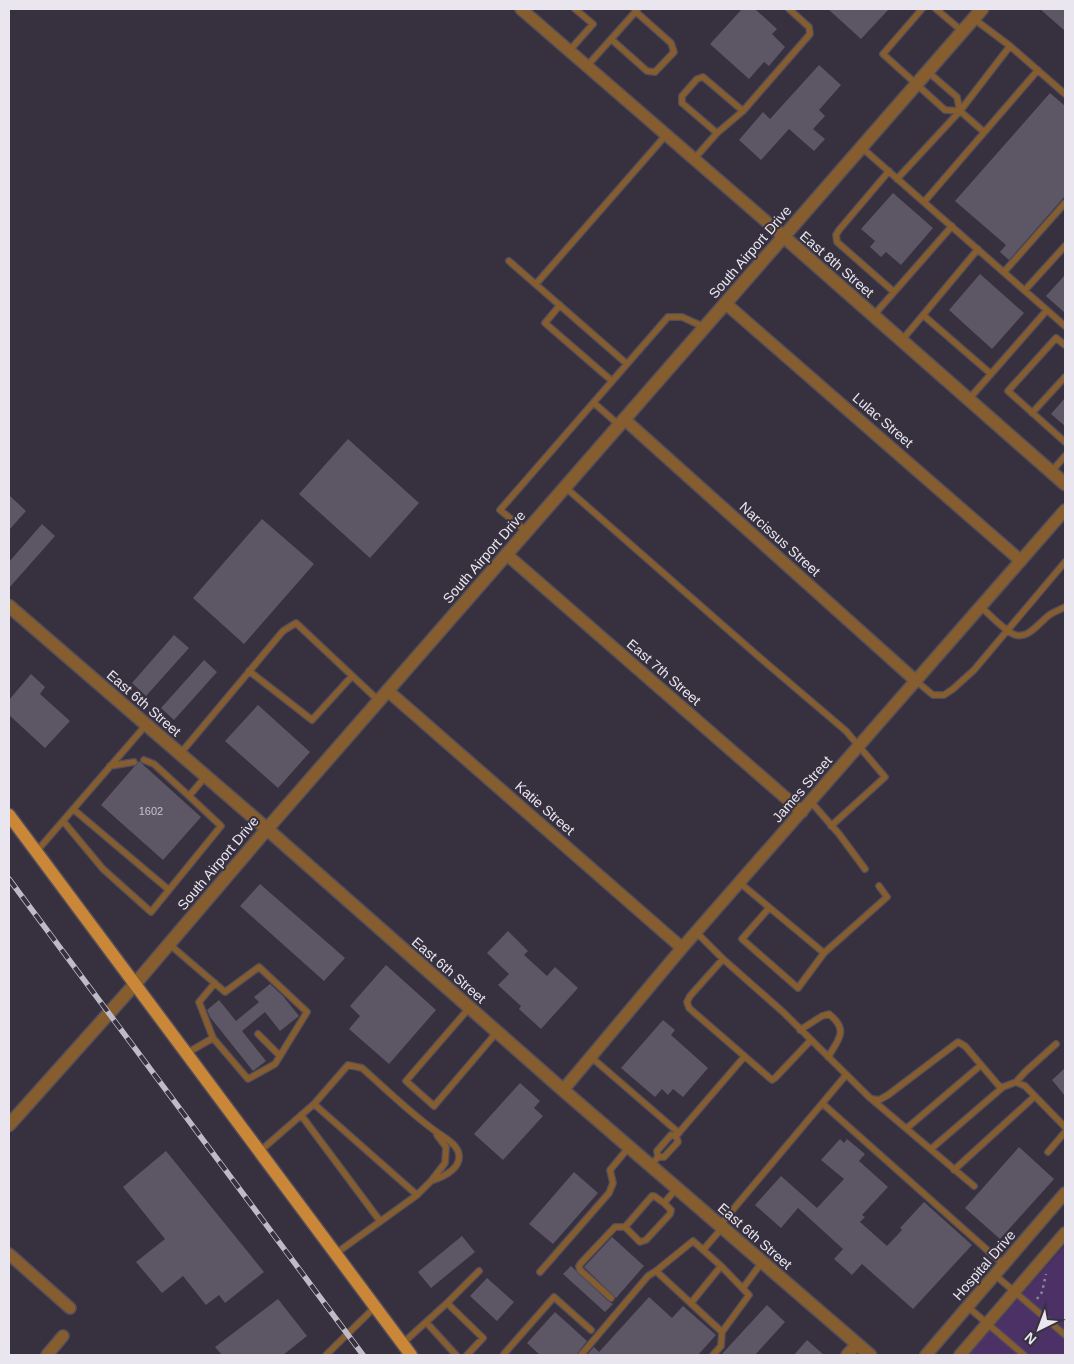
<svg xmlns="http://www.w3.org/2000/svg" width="1074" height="1364" viewBox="0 0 1074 1364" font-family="Arial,sans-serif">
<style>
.green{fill:#4b3165}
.building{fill:#5d5665}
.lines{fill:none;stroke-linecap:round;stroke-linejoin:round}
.service-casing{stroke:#534e5b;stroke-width:8}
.minor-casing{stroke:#534e5b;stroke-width:14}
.tertiary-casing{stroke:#534e5b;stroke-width:15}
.primary-casing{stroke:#534e5b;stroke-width:15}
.path{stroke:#8b8692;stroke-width:2.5;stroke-dasharray:2.5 4;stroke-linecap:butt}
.service{stroke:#865d2e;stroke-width:5.5}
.minor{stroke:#865d2e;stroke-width:11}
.tertiary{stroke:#865d2e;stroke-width:12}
.primary{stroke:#ca8737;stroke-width:12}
.rail-casing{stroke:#bfbbc6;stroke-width:5.5}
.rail{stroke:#37313f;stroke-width:4;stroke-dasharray:11;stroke-linecap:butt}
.labels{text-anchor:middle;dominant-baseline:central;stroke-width:4;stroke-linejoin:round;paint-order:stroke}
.number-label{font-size:11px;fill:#c6c2cc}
.street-label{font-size:14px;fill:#e9e6ef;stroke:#37313f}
</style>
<rect width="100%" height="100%" fill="#37313f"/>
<!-- green -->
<path class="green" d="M1065 1245V1355H969Z"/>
<!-- building -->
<path class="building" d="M742 9H755L777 29 772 34 785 47 769 66 764 62 749 79 710 44Z
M828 9H889L861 39Z
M1040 9H1065V31Z
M819 65 841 85 819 110 825 116 813 129 825 139 814 151 789 129 761 160 739 140 763 112 770 119Z
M1050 93 1065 106V196L1009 260 1000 252 1006 245 955 201Z
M893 193 933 228 901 265 886 252 881 257 870 247 875 241 861 229Z
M980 274 1024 313 992 349 949 310Z
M1065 275V313L1046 296Z
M1065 398V426L1051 414Z
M348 439 419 503 370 558 299 494Z
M9 495 26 511 9 530Z
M262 519 314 564 244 644 193 598Z
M42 524 55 536 9 588V562Z
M174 635 189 648 146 696 132 683Z
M204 660 217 672 174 720 161 708Z
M31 674 45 687 40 694 70 721 45 748 9 715V700Z
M258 705 310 752 278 788 225 741Z
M139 761 201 817 163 860 101 805Z
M260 884 345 958 324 981 240 906Z
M508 931 528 951 524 955 547 976 555 967 578 988 541 1029 519 1009 521 1006 498 985 509 974 487 953Z
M386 965 436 1010 389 1064 349 1029 360 1016 350 1006Z
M270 984 283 996 299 1016 280 1031 265 1012 242 1031 266 1061 253 1071 210 1017 207 1010 219 1000 236 1021 259 1002 254 997Z
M663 1020 675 1030 671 1035 708 1068 683 1097 673 1089 668 1095 662 1089 655 1097 621 1068Z
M1065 1068V1096L1052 1080Z
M520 1083 540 1101 534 1108 543 1116 503 1160 474 1134Z
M840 1139 844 1143 847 1139 865 1154 859 1161 888 1187 862 1215 865 1217 860 1222 887 1246 902 1230 900 1228 924 1202 972 1245 913 1309 862 1264 852 1275 834 1259 843 1249 798 1208 781 1228 755 1205 781 1176 817 1208 844 1179 821 1160Z
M1019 1147 1054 1179 1000 1239 965 1208Z
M166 1151 264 1272 225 1303 219 1295 206 1305 183 1276 162 1293 136 1262 165 1239 123 1187Z
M574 1172 598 1193 553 1244 529 1224Z
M462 1236 475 1252 431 1288 418 1272Z
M612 1237 644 1266 616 1298 584 1267Z
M571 1266 608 1301 613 1304 605 1312 563 1274Z
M487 1278 514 1302 497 1321 470 1296Z
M649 1297 672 1318 683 1306 716 1335 698 1355H587L594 1347 599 1352Z
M278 1299 307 1336 283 1355H222L215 1347Z
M767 1305 785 1322 755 1355H721Z
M555 1312 587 1341 576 1355H540L527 1343Z
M807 1340 824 1355H794Z"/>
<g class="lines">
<defs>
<path id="service" d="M922 9 883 54 945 110 960 111 957 97 927 71
M936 9 962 31
M974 19 1010 46 1065 94
M611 39 647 71 655 72 674 52 671 43 635 11
M569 51 593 24 575 9
M587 66 637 10
M960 111 984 132
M717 133 743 111
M861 147 1065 326
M694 159 717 133 682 103V96L697 79 703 77 743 111 810 34 809 27 789 9
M889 171 839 230 836 235 837 242 894 292
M897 179 960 111 1010 46
M924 202 1038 70
M978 249 923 315 991 374
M509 261 627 364 668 317H682L704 327
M1004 272 1065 203
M536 284 666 135
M1025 290 1065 246
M560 305 545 323 612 381
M873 316 952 226
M902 340 923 315
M1065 345 1056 338 1008 391 1065 442
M969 399 1047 310
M594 403 619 425
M1032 413 1065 377
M1051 472 1065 456
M565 487 758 656 846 731 885 777 831 826
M526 531 500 510 627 364
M981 607C990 615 1000 626 1011 633 1026 642 1037 625 1048 616 1053 612 1059 610 1065 607
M249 671 312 720 352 676
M916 681 933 695H944L953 689 974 670 1065 562
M180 754 283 631 296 623 379 701
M144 760 154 764 189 796
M110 766 134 762
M811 802 839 834 865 869
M73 809 169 890
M63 821 103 869 151 912 221 826 189 796 206 776
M36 852 146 725
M740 883 824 953 887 897 879 886
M769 908 742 939 798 988 824 953
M696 932 723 959 783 1012 869 1097 974 1186
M169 944 225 992 259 967 307 1012 275 1064 248 1079 213 1038 199 1002 215 983
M723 959 690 996 687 1002 689 1008 772 1080 775 1078 811 1040
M470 1007 406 1081 434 1106 497 1032
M800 1030 822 1016 829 1014C849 1030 839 1039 828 1057
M258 1034 280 1056
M187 1053 213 1038
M591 1057 679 1133
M1016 1082 1025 1072 1056 1044
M873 1099 879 1100 888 1095 958 1042 965 1046 999 1086 1003 1087 1016 1082 1025 1086 1065 1127
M314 1104 348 1065 362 1068C387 1090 411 1114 438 1133 444 1137 455 1143 458 1151 464 1168 443 1177 431 1181
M823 1104 1004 1265
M301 1115 380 1221
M907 1128 981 1065
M931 1149 1003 1087
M260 1151 314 1104 417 1195 335 1254
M1048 1152 1065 1132
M658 1157H664L678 1142 676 1136
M651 1165 658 1157 657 1151 671 1135 676 1136 744 1057
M954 1170 1035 1096
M417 1195 431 1181 445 1163 446 1147 437 1135
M720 1225 846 1075
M625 1227 652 1196H654L664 1203
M703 1250 722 1228
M540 1272 609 1193 613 1183 610 1170 629 1147
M995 1275 1065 1335
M743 1288 762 1262
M611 1298 580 1270 579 1266 581 1263 615 1227H625L640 1242 646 1240 670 1214 671 1210 664 1203 677 1188
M447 1303 479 1271
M691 1303 721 1266
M968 1307 1024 1355
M426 1322 456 1355
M403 1343 447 1303 483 1338 467 1355
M504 1354 554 1297 591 1330
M326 1355 375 1307
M581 1355 648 1276 656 1271
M713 1355 721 1346 722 1332 749 1295 721 1266 693 1241 656 1271 722 1332"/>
<path id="minor" d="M521 9 783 236
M725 303 1021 561
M624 419 916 681
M506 554 802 812
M388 691 682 948
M563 1090 682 948 1065 510
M9 1254 70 1308
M47 1355 63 1336
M847 1355 857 1344
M926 1355 1065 1193
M960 1355 1065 1233"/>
<path id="tertiary" d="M783 236 1065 484
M9 606 267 829 563 1090 870 1355
M9 1125 135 984 267 829 982 9"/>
<path id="primary" d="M9 815 411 1355"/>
</defs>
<!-- service casing -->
<use href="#service" class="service-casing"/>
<!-- minor casing -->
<use href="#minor" class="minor-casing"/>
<!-- tertiary casing -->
<use href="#tertiary" class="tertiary-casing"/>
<!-- primary casing -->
<use href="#primary" class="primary-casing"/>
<!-- path -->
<path class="path" d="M1037 1299 1042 1292 1046 1274"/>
<!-- service -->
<use href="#service" class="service"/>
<!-- minor -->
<use href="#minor" class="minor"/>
<!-- tertiary -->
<use href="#tertiary" class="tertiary"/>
<!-- primary -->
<use href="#primary" class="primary"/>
<defs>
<path id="rail" d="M9 879 363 1355"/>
</defs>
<!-- rail casing -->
<use href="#rail" class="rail-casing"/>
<!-- rail -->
<use href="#rail" class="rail"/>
</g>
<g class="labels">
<!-- number labels -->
<g class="number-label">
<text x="151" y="811">1602</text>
</g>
<!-- street labels -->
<g class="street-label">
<text transform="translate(750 252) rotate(-49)">South Airport Drive</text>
<text transform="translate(837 264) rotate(41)">East 8th Street</text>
<text transform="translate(883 420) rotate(41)">Lulac Street</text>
<text transform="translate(780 539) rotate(42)">Narcissus Street</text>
<text transform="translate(484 557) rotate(-49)">South Airport Drive</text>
<text transform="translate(664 672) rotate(41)">East 7th Street</text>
<text transform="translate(144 703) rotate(41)">East 6th Street</text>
<text transform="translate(802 789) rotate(-49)">James Street</text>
<text transform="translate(545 808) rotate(41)">Katie Street</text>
<text transform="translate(218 863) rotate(-50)">South Airport Drive</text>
<text transform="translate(449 970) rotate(41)">East 6th Street</text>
<text transform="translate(755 1236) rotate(41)">East 6th Street</text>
<text transform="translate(984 1265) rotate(-49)">Hospital Drive</text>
</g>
</g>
<!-- border -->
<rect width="1074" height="1364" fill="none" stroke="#e9e6ef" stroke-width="20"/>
<!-- north arrow -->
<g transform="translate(1039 1329) rotate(222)" stroke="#37313f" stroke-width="4" paint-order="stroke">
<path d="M0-4L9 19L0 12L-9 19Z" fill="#e9e6ef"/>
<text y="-8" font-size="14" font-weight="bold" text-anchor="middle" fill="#e9e6ef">N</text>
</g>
</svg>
